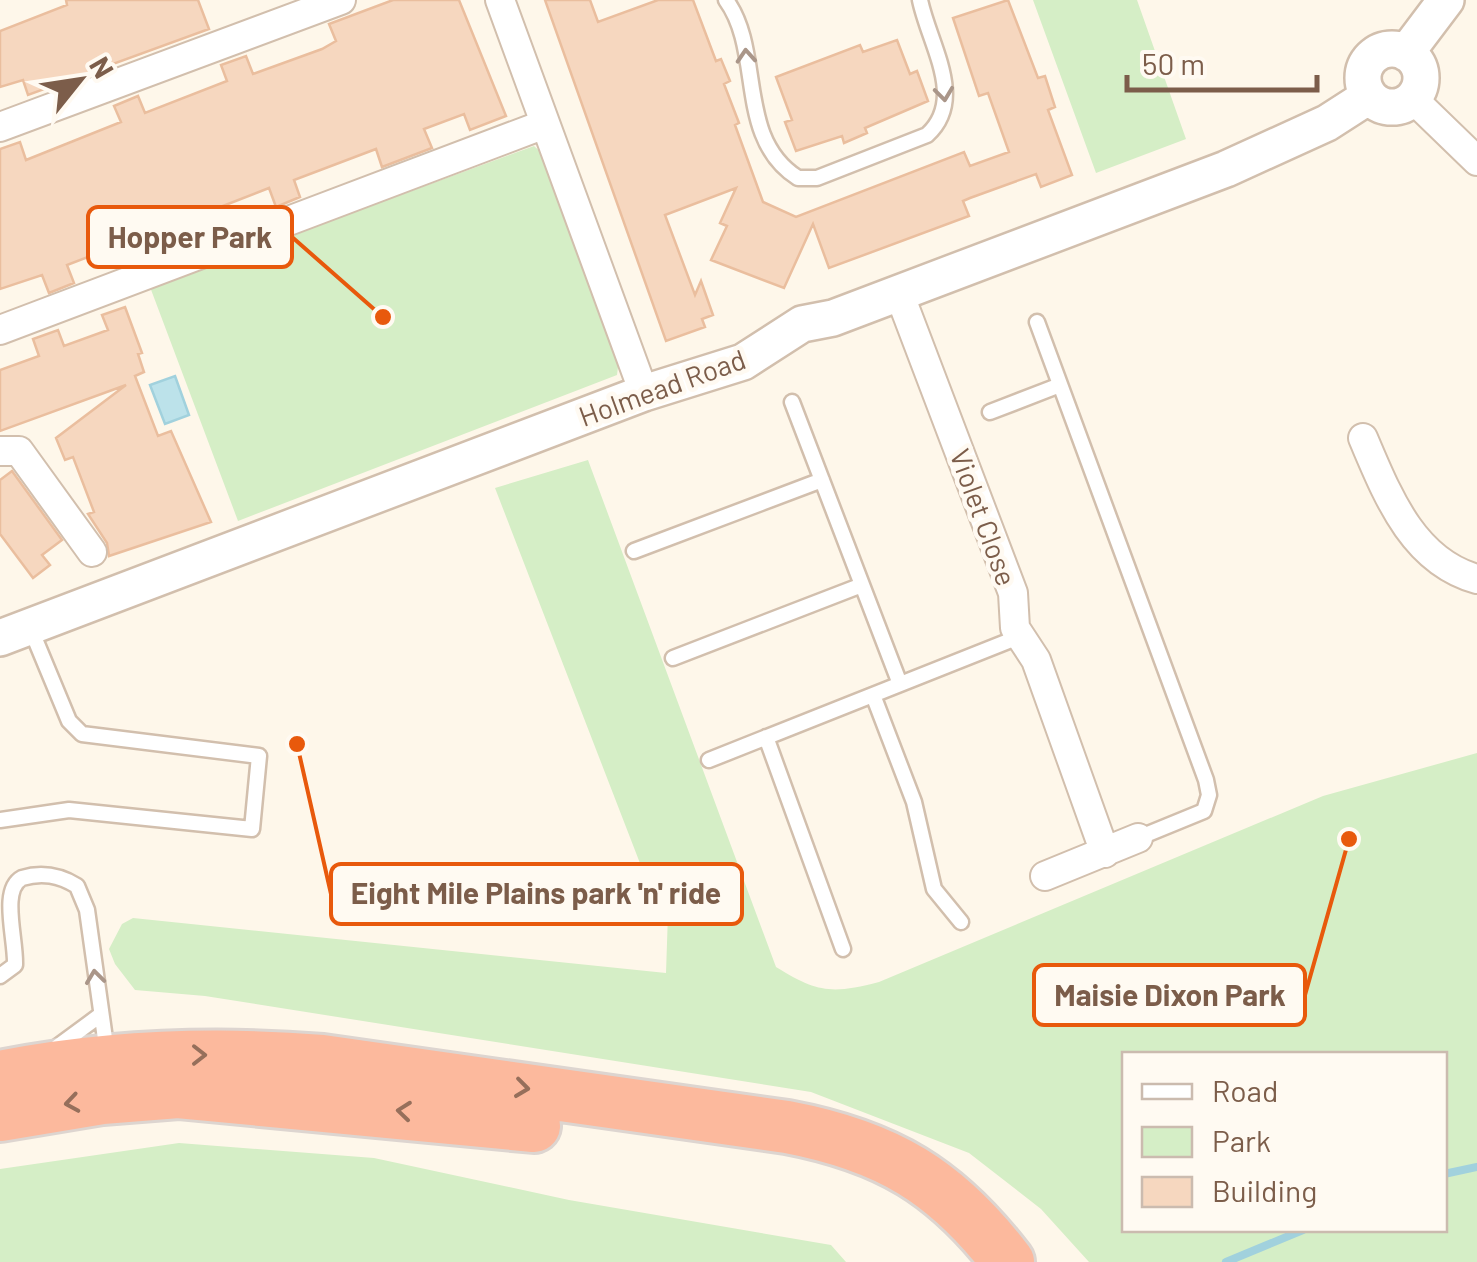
<svg xmlns="http://www.w3.org/2000/svg" width="1477" height="1262" viewBox="0 0 1477 1262" font-family="Barlow,sans-serif">
<style>
.green{fill:#d5eec6;fill-rule:evenodd}
.water{fill:#bce2ea;stroke:#a1d1dd;stroke-width:2.5}
.lines{fill:none;stroke-linecap:round;stroke-linejoin:round}
.stream{stroke:#a1d1dd;stroke-width:8}
.building{fill:#f6d7bf;stroke:#eabe9e;stroke-width:2.5}
.service-casing{stroke:#d2bfad;stroke-width:19}
.minor-casing{stroke:#d2bfad;stroke-width:32}
.tertiary-casing{stroke:#d2bfad;stroke-width:40}
.motorway-casing{stroke:#ddd5d0;stroke-width:58}
.service{stroke:#fff;stroke-width:14}
.minor{stroke:#fff;stroke-width:28}
.tertiary{stroke:#fff;stroke-width:35}
.motorway{stroke:#fcb99d;stroke-width:52}
.oneway{stroke:#aa9689}
.oneway2{stroke:#966f5b}
.labels{text-anchor:middle;dominant-baseline:central;stroke-width:9;stroke-linejoin:round;paint-order:stroke}
.street-label{font-size:28px;fill:#7c5d4a;stroke:#fffaf2}
.leader{fill:none;stroke:#e8590c;stroke-width:4}
.callout-dot{fill:#e8590c;stroke:#fffaf2;stroke-width:4}
.callout{fill:#fffaf2;stroke:#e8590c;stroke-width:4}
.callout-label{font-size:30px;text-anchor:middle;font-weight:bold;fill:#7c5d4a}
</style>
<rect width="100%" height="100%" fill="#fef7ea"/>
<!-- green -->
<path class="green" d="M1033 0H1137L1186 139 1096 173Z
M534 146 543 154 619 359 617 375 238 521 150 287Z
M588 460 776 967C818 993 832 994 879 982L1323 796 1477 753V1262H1089L1041 1209 969 1153 811 1092 205 996 135 990 115 964 109 949 122 924 133 918 666 973 668 913 660 915 495 488ZM1124 1054H1444V1230H1124Z
M179 1143 374 1158 569 1200 831 1245 846 1262H0V1169Z"/>
<!-- water -->
<path class="water" d="M175 376 189 415 165 424 150 385Z"/>
<g class="lines">
<!-- stream -->
<path class="stream" d="M1444 1174 1477 1167
M1226 1262 1303 1230"/>
</g>
<!-- building -->
<path class="building" d="M66 0H198L209 29 28 95 23 80 0 87V31L67 5Z
M393 0H459L506 116 470 130 464 114 424 129 432 148 382 167 376 149 294 180 300 197 276 207 269 188 210 211 186 222 193 238 166 248 160 231 114 247 67 265 74 283 49 293 42 275 0 289V149L20 142 26 160 121 122 114 106 138 96 145 113 227 81 221 65 246 56 253 74 322 49 336 41 329 24Z
M545 0H590L598 22 658 0H693L716 61 721 59 730 81 724 84 739 123 735 125 763 202 796 217 964 152 970 166 1009 152 988 93 979 96 953 18 1008 0 1038 78 1045 76 1055 107 1048 110 1072 175 1041 187 1036 174 970 198 963 201 969 216 829 268 813 224 784 288 711 260 727 226 720 223 736 188 665 215 695 295 701 281 713 315 702 319 705 327 666 341Z
M897 40 910 74 917 71 928 101 865 128 867 133 844 143 842 136 796 151 785 122 792 120 776 77 860 45 863 52Z
M125 307 142 353 138 354 144 372 135 376 158 436 171 431 211 522 109 556 107 543 88 514 94 512 73 457 65 460 56 438 126 385 0 431V370L39 356 33 339 58 330 64 346 108 330 102 315Z
M12 471 62 540 42 555 50 565 33 578 0 534V480Z"/>
<g class="lines">
<defs>
<path id="service" d="M726 0C764 52 735 138 798 178H817L927 135C967 99 929 44 920 0
M1037 322 1206 780 1209 795 1204 811 1138 838
M792 402 900 684
M990 412 1060 385
M634 551 822 480
M673 658 862 585
M873 695 914 802 934 889 961 922
M766 737 843 949
M709 760 1021 636
M0 820 69 810 252 829 259 756 82 734 69 721 30 627
M0 976 15 965C16 938 0 890 22 878 42 872 59 875 77 886L87 910 107 1053
M57 1047 99 1016"/>
<path id="minor" d="M500 0 644 393
M1413 99 1477 161
M0 127 341 0
M899 293 1013 593 1015 628 1036 660 1105 853
M0 330 545 124
M1363 438C1387 494 1412 561 1477 579
M0 451H19L92 552
M1045 876 1138 838"/>
<path id="tertiary" d="M1363 78a29 29 0 1 1 58 0a29 29 0 1 1-58 0Z
M1406 53 1446 0
M0 638 644 393 743 362 802 324 833 318 1226 169 1327 123 1369 96"/>
<path id="motorway" d="M0 1077C108 1056 213 1052 322 1061L787 1127C887 1146 946 1181 1008 1262
M0 1115 102 1098 178 1092 534 1126"/>
</defs>
<!-- service casing -->
<use href="#service" class="service-casing"/>
<!-- minor casing -->
<use href="#minor" class="minor-casing"/>
<!-- tertiary casing -->
<use href="#tertiary" class="tertiary-casing"/>
<!-- motorway casing -->
<use href="#motorway" class="motorway-casing"/>
<!-- service -->
<use href="#service" class="service"/>
<!-- minor -->
<use href="#minor" class="minor"/>
<!-- tertiary -->
<use href="#tertiary" class="tertiary"/>
<!-- motorway -->
<use href="#motorway" class="motorway"/>
</g>
<!-- one-way arrows -->
<defs><path id="oneway-chevron" d="M-2-3.5L2.5 0L-2 3.5" fill="none" stroke-width="1.6" stroke-linecap="round" stroke-linejoin="round" transform="scale(2.5)"/></defs>
<g class="oneway">
<use href="#oneway-chevron" transform="translate(746 56) rotate(-94)"/>
<use href="#oneway-chevron" transform="translate(944 94) rotate(83)"/>
<use href="#oneway-chevron" transform="translate(95 977) rotate(-97)"/>
</g>
<g class="oneway2">
<use href="#oneway-chevron" transform="translate(199 1055)"/>
<use href="#oneway-chevron" transform="translate(522 1088) rotate(7)"/>
<use href="#oneway-chevron" transform="translate(72 1103) rotate(171)"/>
<use href="#oneway-chevron" transform="translate(404 1111) rotate(-174)"/>
</g>
<g class="labels">
<!-- street labels -->
<g class="street-label">
<text transform="translate(662 387) rotate(-20)">Holmead Road</text>
<text transform="translate(984 517) rotate(70)">Violet Close</text>
</g>
</g>
<!-- callouts -->
<path class="leader" d="M383 317L292 237M297 744L331 894M1349 839L1305 995"/>
<g class="callout-dot">
<circle cx="383" cy="317" r="10"/>
<circle cx="297" cy="744" r="10"/>
<circle cx="1349" cy="839" r="10"/>
</g>
<g class="callout">
<rect x="88" y="207" width="204" height="60" rx="10"/>
<rect x="331" y="864" width="411" height="60" rx="10"/>
<rect x="1034" y="965" width="271" height="60" rx="10"/>
</g>
<g class="callout-label">
<text x="190" y="248">Hopper Park</text>
<text x="536" y="904">Eight Mile Plains park 'n' ride</text>
<text x="1170" y="1006">Maisie Dixon Park</text>
</g>
<!-- legend -->
<rect x="1122" y="1052" width="325" height="180" fill="#fffaf2" stroke="#cbbbaf" stroke-width="2.5"/>
<rect x="1142" y="1084" width="50" height="15" fill="#ffffff" stroke="#cbbbaf" stroke-width="2.5"/>
<text x="1212" y="1102" font-size="30" fill="#7c5d4a">Road</text>
<rect x="1142" y="1127" width="50" height="30" fill="#d5eec6" stroke="#cbbbaf" stroke-width="2.5"/>
<text x="1212" y="1152" font-size="30" fill="#7c5d4a">Park</text>
<rect x="1142" y="1177" width="50" height="30" fill="#f6d7bf" stroke="#cbbbaf" stroke-width="2.5"/>
<text x="1212" y="1202" font-size="30" fill="#7c5d4a">Building</text>
<!-- north arrow -->
<g transform="translate(80 80) rotate(60)" stroke="#fffaf2" stroke-width="8" paint-order="stroke">
<path d="M0-8L18 38L0 25L-18 38Z" fill="#7c5d4a"/>
<text y="-15" font-size="28" font-weight="bold" text-anchor="middle" fill="#7c5d4a">N</text>
</g>
<!-- scale -->
<path d="M1127 75v15h190v-15" fill="none" stroke="#7c5d4a" stroke-width="5"/>
<text x="1142" y="75" font-size="30" fill="#7c5d4a" stroke="#fffaf2" stroke-width="8" paint-order="stroke">50 m</text>
</svg>
